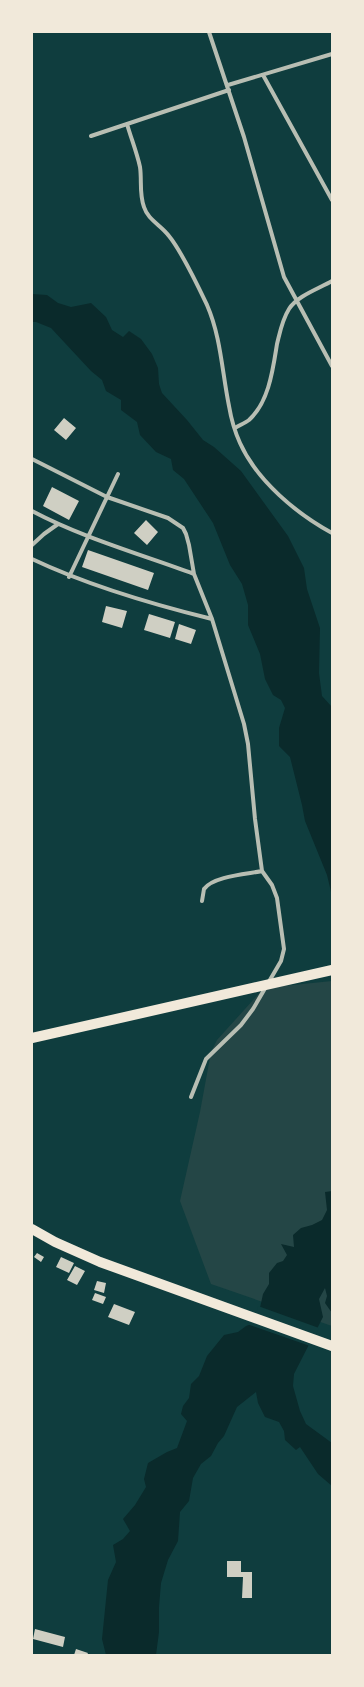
<svg xmlns="http://www.w3.org/2000/svg" width="364" height="1687" viewBox="0 0 364 1687" font-family="Rubik,sans-serif">
<style>
.green{fill:#244646}
.water{fill:#0a2a2b}
.pier{fill:#0f3d3e}
.building{fill:#cfcfc3}
.lines{fill:none;stroke-linecap:round;stroke-linejoin:round}
.minor{stroke:#b8beb3;stroke-width:4}
.primary{stroke:#f1e9da;stroke-width:10}
</style>
<rect width="100%" height="100%" fill="#0f3d3e"/>
<!-- green -->
<path class="green" d="M332 981V1326L211 1284 180 1201 200 1112 211 1052 217 1040 264 988Z"/>
<!-- water -->
<path class="water" d="M32 294 47 295 58 303 71 307 91 303 106 317 112 330 123 337 129 331 141 339 152 354 158 368 159 384 162 393 187 420 203 440 214 447 241 471 288 536 304 568 307 589 320 628 319 673 322 696 332 707V896L327 875 305 821 302 805 290 757 279 746V728L285 708 281 700 273 695 265 679 260 654 248 625V605L242 584 230 565 213 523 184 479 173 470 171 459 156 452 140 435 137 422 121 410V400L106 391 102 380 91 371 51 328 36 322H32Z
M332 1191V1313L325 1303 327 1296 325 1288 319 1299 323 1317 294 1374 293 1386 300 1411 306 1424 332 1443V1486L318 1474 300 1447 296 1450 285 1440 284 1431 279 1422 265 1417 258 1403 256 1392 237 1407 224 1436 218 1443 211 1456 201 1464 193 1478 189 1501 180 1512 178 1541 168 1560 161 1583 159 1607V1632L156 1655H106L102 1639 108 1580 116 1562 113 1545 123 1539 130 1531 123 1519 135 1505 146 1487 144 1479 148 1463 167 1452 177 1448 187 1421 181 1414 183 1406 189 1398 191 1384 199 1376 207 1356 224 1335 238 1332 246 1326 257 1322 263 1294 269 1284V1273L277 1263 283 1261 287 1255 281 1244 294 1247 293 1235 301 1228 312 1225 322 1220 327 1210 325 1192Z"/>
<!-- pier -->
<path class="pier" d="M258 1306 319 1328 310 1346 247 1324 255 1321Z"/>
<!-- building -->
<path class="building" d="M64 418 76 428 66 440 54 430Z
M52 487 79 501 69 520 43 506Z
M146 520 158 532 147 545 134 533Z
M88 550 154 573 148 590 82 567Z
M106 606 127 611 122 628 102 622Z
M149 614 175 622 170 638 144 630Z
M179 624 196 630 191 644 175 639Z
M37 1253 44 1257 41 1262 34 1257Z
M61 1257 74 1263 69 1273 56 1267Z
M75 1266 85 1271 77 1285 67 1280Z
M97 1281 106 1283 104 1293 94 1290Z
M95 1293 106 1297 103 1304 92 1300Z
M114 1304 135 1312 129 1325 108 1317Z
M227 1561H241V1572H252V1598H242L243 1577H227Z
M35 1629 65 1637 63 1647 33 1639Z
M76 1649 88 1653 87 1655H74Z"/>
<g class="lines">
<!-- minor -->
<path class="minor" d="M209 32 244 137 284 277 332 366
M263 75 332 200
M228 85 332 54
M127 124C131 138 137 153 140 167 142 180 139 194 144 207 148 220 161 225 169 236 182 252 198 286 207 305 221 337 222 372 229 406 231 418 235 432 240 443 257 481 297 514 332 533
M91 136 229 90
M235 428C240 425 245 423 249 420 269 402 273 369 277 344 280 332 282 320 289 309 297 296 318 289 332 281
M32 459 107 497 168 518 183 528 186 534 189 545 194 574 212 619 244 724 248 744 255 819 262 871 272 885 277 898 284 949 281 961 253 1009 241 1025 206 1059 191 1097
M32 511C83 538 140 554 194 574
M32 545 44 534 58 524
M32 559C89 586 151 604 212 619
M69 577 118 474
M202 901 204 889C213 876 248 874 262 871"/>
<!-- primary -->
<path class="primary" d="M32 1038 332 970
M32 1229 55 1242 100 1262 332 1346"/>
</g>
<!-- border -->
<rect width="364" height="1687" fill="none" stroke="#f1e9da" stroke-width="66"/>
</svg>
